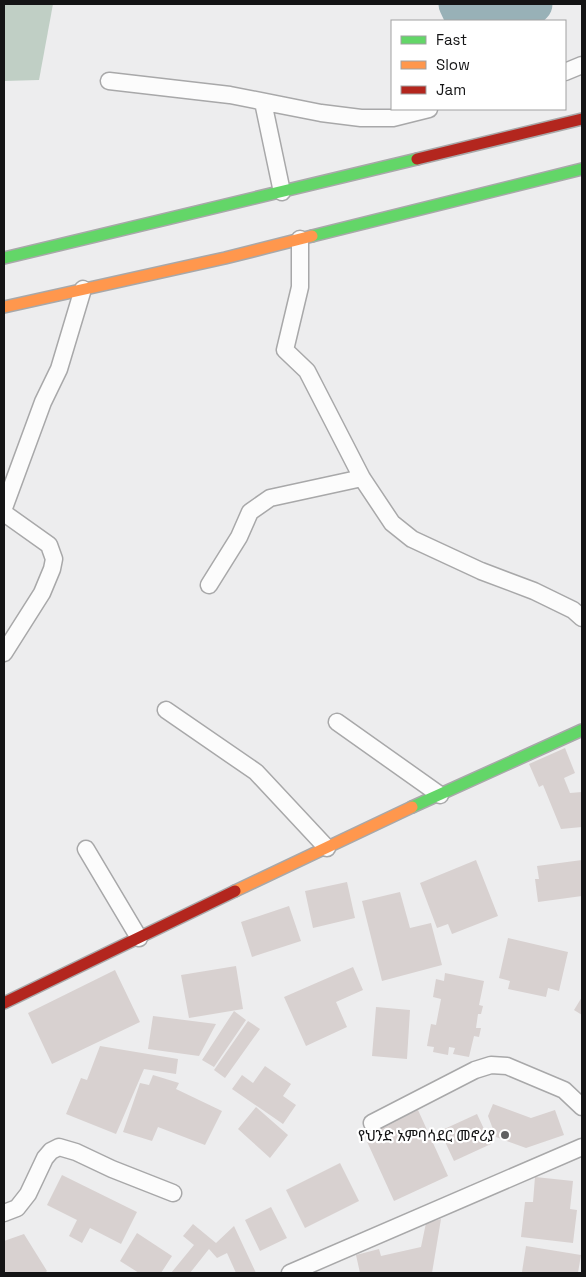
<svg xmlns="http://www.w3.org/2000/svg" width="586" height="1277" viewBox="0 0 586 1277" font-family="'Space Grotesk','Noto Sans Ethiopic',sans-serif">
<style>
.forest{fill:#c0cfc5}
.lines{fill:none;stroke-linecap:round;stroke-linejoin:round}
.river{stroke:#98b1b7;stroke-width:39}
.building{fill:#d8d1d0}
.street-casing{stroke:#a8a8a9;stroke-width:19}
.fast-casing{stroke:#a8a8a9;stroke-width:14}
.slow-casing{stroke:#a8a8a9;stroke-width:14}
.jam-casing{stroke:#a8a8a9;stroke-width:14}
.street{stroke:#fcfcfc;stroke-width:16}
.fast{stroke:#63d668;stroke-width:11}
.slow{stroke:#ff974d;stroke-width:11}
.jam{stroke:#b3261e;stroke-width:11}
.poi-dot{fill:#606061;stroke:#fff;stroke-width:2}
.labels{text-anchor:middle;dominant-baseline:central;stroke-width:4.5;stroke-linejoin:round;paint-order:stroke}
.poi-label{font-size:15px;fill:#141415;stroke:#fff;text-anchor:end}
</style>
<rect width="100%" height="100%" fill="#ededee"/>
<!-- forest -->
<path class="forest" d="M4 4H53L39 80 4 81Z"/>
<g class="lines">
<!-- river -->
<path class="river" d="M458 4 466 21
M485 21 526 11 533 4"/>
</g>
<!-- building -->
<path class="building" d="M565 748 575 773 564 778 570 793 582 792V827L561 829 543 785 539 787 529 764Z
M476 860 498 916 452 934 448 924 437 928 420 883Z
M582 860V896L538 902 535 879H539L537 866Z
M347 882 355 918 313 928 305 891Z
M400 892 410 928 431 923 442 965 382 981 362 901Z
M289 906 301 941 252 957 241 922Z
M508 938 568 952 559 991 548 988 546 997 508 989 510 981 499 978Z
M236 966 243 1009 189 1018 181 975Z
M353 967 363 990 336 1002 347 1027 306 1046 284 997Z
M115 970 140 1022 52 1064 28 1013Z
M445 973 484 981 479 1005 483 1006 481 1014H478L476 1028H481L479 1037 474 1036 469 1057 453 1054 455 1048 449 1047 448 1055 433 1052 434 1047 427 1046 431 1024 436 1025 441 999 433 997 436 979 444 981Z
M582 997V1015L574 1010Z
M376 1007 410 1010 407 1059 372 1056Z
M234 1011 246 1020 214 1067 202 1060Z
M153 1016 216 1024 199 1056 148 1049Z
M248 1021 260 1029 225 1078 214 1070Z
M100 1046 178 1059 176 1074 144 1069 116 1134 66 1114 81 1078 87 1080Z
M265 1066 291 1084 283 1096 296 1105 283 1124 232 1089 242 1075 253 1083Z
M153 1075 179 1083 176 1089 222 1111 205 1145 158 1127 152 1141 123 1132 140 1083 149 1085Z
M493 1104 531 1118 555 1110 564 1135 526 1148 496 1137 488 1116Z
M256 1107 288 1135 270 1158 238 1129Z
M418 1110 448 1176 394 1201 364 1135Z
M477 1114 491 1144 454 1161 440 1131Z
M340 1163 359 1201 305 1228 286 1190Z
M62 1175 137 1212 121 1244 90 1228 82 1243 69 1236 77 1220 47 1205Z
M535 1177 573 1181 570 1209 577 1210 573 1243 521 1237 525 1202H533Z
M271 1207 287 1238 260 1251 245 1220Z
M441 1219 432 1273H360L356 1255 379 1249 381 1256 421 1247 426 1223Z
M193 1224 216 1243 234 1226 256 1273H236L227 1253 217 1258 209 1249 190 1273H171L194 1245 183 1236Z
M137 1233 172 1256 161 1273H139L120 1261Z
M24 1234 47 1271 45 1273H4V1241Z
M526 1246 581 1255 578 1273 522 1272Z"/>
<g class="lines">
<defs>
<path id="street" d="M565 72 582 65
M109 81 230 95 321 113 361 118H393L429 109
M263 102 282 192
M300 239V287L285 350 307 371 362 478 392 523 412 539 481 571 534 591 573 610 582 618
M4 508 43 402 59 369 83 289
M4 513 49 545 54 559 52 569 42 593 4 653
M209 585 239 537 250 512 270 498 362 478
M166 710 256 772 327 848
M337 722 440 795
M86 849 139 938
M372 1123 475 1070 491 1065 507 1066 564 1090 582 1107
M4 1213 17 1208 28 1194 45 1158 51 1151 59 1147 76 1152 112 1169 173 1193
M290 1273 582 1147"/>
<path id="fast" d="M312 236 582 169
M4 258 417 159
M412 807 582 730"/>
<path id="slow" d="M4 307 225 258 312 236
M235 891 412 807"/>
<path id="jam" d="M417 159 582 119
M4 1003 235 891"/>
</defs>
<!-- street casing -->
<use href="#street" class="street-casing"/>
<!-- fast casing -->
<use href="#fast" class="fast-casing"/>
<!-- slow casing -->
<use href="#slow" class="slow-casing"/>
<!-- jam casing -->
<use href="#jam" class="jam-casing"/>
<!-- street -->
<use href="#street" class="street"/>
<!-- fast -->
<use href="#fast" class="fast"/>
<!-- slow -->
<use href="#slow" class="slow"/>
<!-- jam -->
<use href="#jam" class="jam"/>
</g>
<!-- markers -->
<circle class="poi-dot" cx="505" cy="1135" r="5"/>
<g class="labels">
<!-- poi labels -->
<g class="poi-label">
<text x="495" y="1135">የህንድ አምባሳደር መኖሪያ</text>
</g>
</g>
<!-- border -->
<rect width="586" height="1277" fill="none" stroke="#141415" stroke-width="10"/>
<!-- legend -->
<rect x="391" y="20" width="175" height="90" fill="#ffffff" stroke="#a1a1a1"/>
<rect x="401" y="36" width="25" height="8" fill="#63d668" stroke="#a1a1a1"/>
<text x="436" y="45" font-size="15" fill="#141415">Fast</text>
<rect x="401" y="61" width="25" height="8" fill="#ff974d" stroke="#a1a1a1"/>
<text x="436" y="70" font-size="15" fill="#141415">Slow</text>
<rect x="401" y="86" width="25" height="8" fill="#b3261e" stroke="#a1a1a1"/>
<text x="436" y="95" font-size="15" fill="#141415">Jam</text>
</svg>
